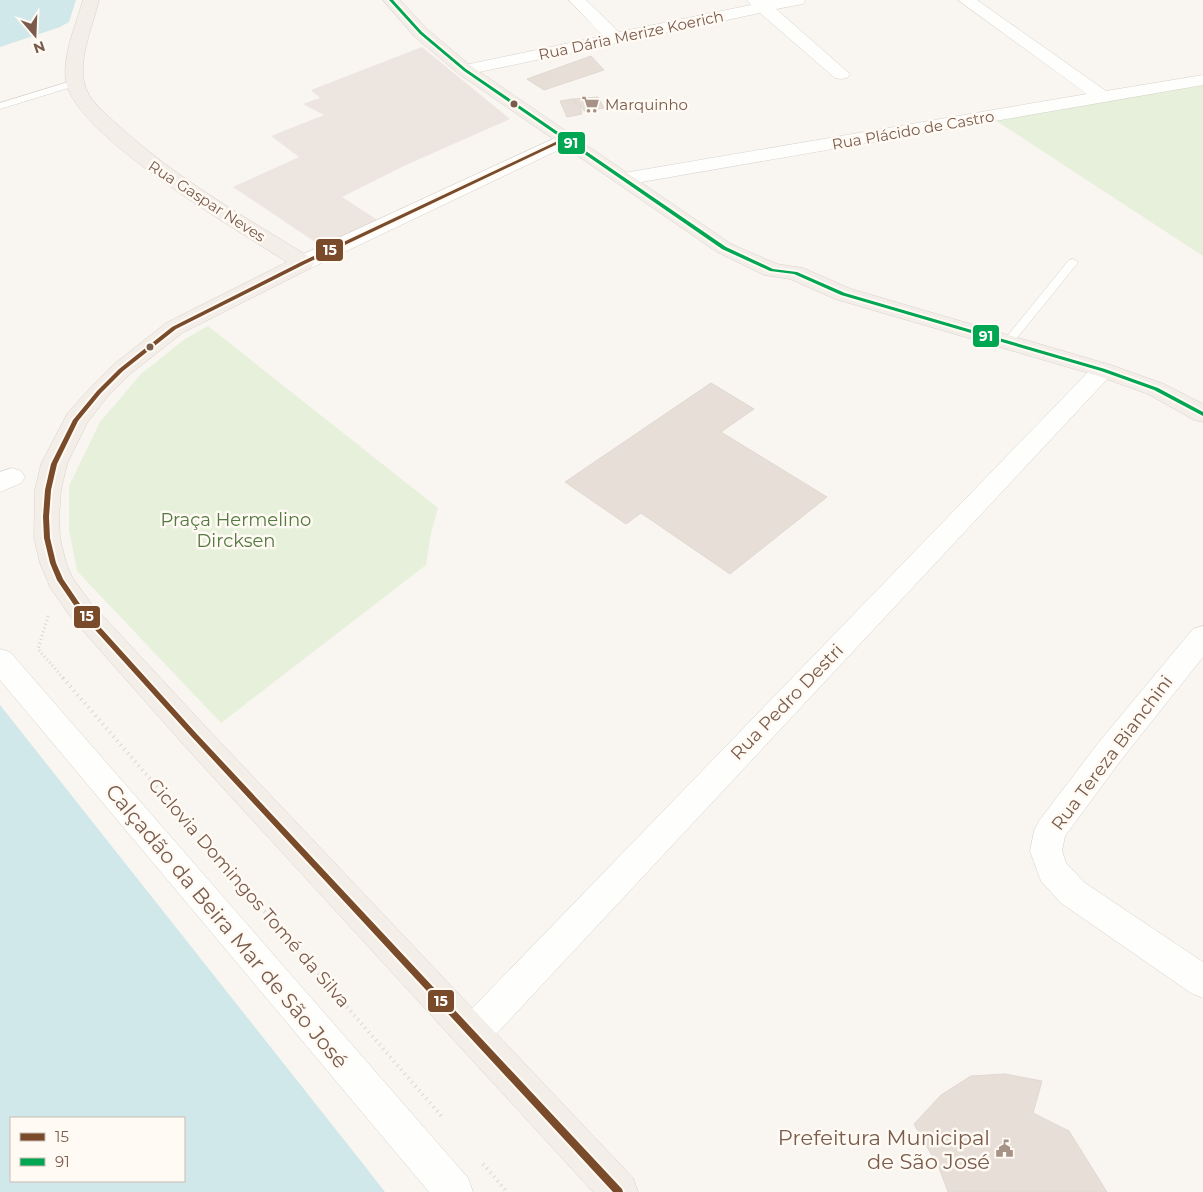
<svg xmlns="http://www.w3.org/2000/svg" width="1203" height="1192" viewBox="0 0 1203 1192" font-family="Montserrat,sans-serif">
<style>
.industrial{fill:#ede5e0}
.green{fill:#e7f0db}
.water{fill:#d0e8ea;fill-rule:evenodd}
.building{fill:#e6ded7;stroke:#e2d8d2}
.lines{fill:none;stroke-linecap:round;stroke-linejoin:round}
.lane-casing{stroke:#d7d1cb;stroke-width:1}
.street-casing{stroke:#d7d1cb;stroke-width:1}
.primary-casing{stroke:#dad1cc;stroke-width:1}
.path-far1{stroke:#dcd5d0;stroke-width:3;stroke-dasharray:1 3;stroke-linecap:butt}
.path{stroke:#dcd5d0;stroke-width:4;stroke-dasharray:1 4.5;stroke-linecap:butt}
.lane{fill:#fefefd;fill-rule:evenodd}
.street{fill:#fefefd;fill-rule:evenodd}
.primary{fill:#f3eee8;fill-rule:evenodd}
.bus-1-casing{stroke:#fffaf3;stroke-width:4}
.bus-2-casing{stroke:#fffaf3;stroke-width:4}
.bus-1{fill:#7a4b2a;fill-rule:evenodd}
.bus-2{fill:#00a651;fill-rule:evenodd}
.bus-dot{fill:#7a5c4d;stroke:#fffaf3;stroke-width:2}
.labels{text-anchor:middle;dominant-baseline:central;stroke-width:5;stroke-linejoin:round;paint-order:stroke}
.far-street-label{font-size:15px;fill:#7a5c4d;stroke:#fffaf3}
.far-poi-label{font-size:15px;fill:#7a5c4d;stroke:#fffaf3;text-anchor:start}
.park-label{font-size:18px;fill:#537a41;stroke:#fffaf3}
.street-label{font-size:18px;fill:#7a5c4d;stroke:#fffaf3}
.near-street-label{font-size:21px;fill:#7a5c4d;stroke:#fffaf3}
.near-poi-label{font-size:21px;fill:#7a5c4d;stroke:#fffaf3;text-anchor:end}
.line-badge{stroke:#fffaf3;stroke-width:2}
.badge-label{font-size:14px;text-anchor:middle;font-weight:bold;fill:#fff}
</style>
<rect width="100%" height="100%" fill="#f9f5f0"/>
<!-- industrial -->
<path class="industrial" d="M422 47 510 119 406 165 342 197 379 221 321 246 233 187 299 157 271 136 324 115 303 104 320 98 311 90Z"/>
<!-- green -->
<path class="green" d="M1203 85V256L995 120Z
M208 326 438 508 431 533 426 565 221 723 77 571 69 530V486L100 422 141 374 185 339Z"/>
<!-- water -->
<path class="water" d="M0 0H76L69 22 60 27 0 47Z
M0 705 360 1160 385 1192H0ZM184 1118V1181H11V1118Z"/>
<!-- building -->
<path class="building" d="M591 56 604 70 544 90 527 79Z
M598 97 604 108 584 111 579 103H575L573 99Z
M573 99 575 103 580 105 582 114 567 117 560 101Z
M711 383 754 409 721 432 827 497 730 574 641 513 626 524 565 482Z
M1005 1074 1042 1081 1033 1113 1069 1131 1107 1192H948L939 1168 914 1124 941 1095 971 1076Z"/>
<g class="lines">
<defs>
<path id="lane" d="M75 80 80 83 78 85 0 109V103Z
M1073 259 1078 262 1077 264 1012 344H1004L1002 342 1004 340 1069 260Z"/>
<path id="street" d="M569 0H586L619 32 751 5 747 0H805L803 4 776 9 850 74 847 78 841 79 835 78 760 13 465 75 459 74 456 70 459 66 465 65 603 36Z
M958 0H977L1106 91 1203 75V85L624 185 617 183 614 179 617 175 624 173 1087 94Z
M566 133 573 135 576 139 573 143 311 268 303 269 295 268 292 263 295 258Z
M1103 363 1111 365 1115 370 1111 375 485 1046 472 1051 459 1046 454 1034 459 1022 1095 365Z
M12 468 21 471 25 477 21 483 0 492V472Z
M1203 626V657L1121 760 1065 836 1062 851 1066 863 1085 883 1203 962V998L1191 993 1061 903 1041 881 1030 851 1034 831 1039 821 1099 742 1193 629Z
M0 649 10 652 468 1178 473 1192H429L0 680Z"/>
<path id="primary" d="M83 0H99C93 25 79 56 84 82 88 101 106 114 119 126 177 179 245 217 311 258L314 263 311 268 182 333 129 375 107 397 87 423 67 464 61 490 59 517 60 538 66 563 72 577 90 602 204 725 633 1178 638 1192H593L182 743 70 616 50 587 40 563 34 538 35 490 41 464 67 414 91 387 113 365 166 323 287 262C240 232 76 136 66 82 62 55 76 25 83 0Z
M383 0H400L427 29 471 66 731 244 777 264 803 268 851 289 1111 365 1164 384 1203 404V422L1194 420 1148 394 1095 375 835 299 790 279 764 275 717 252 459 74 415 37Z"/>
</defs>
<!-- lane casing -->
<use href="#lane" class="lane-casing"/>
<!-- street casing -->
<use href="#street" class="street-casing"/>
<!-- primary casing -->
<use href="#primary" class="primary-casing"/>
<!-- path-far1 -->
<path class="path-far1" d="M48 616 38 649 64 679"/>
<!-- path -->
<path class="path" d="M63 678 443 1118
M483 1164 507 1192"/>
<!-- lane -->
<use href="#lane" class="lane"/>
<!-- street -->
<use href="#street" class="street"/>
<!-- primary -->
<use href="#primary" class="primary"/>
<defs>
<path id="bus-1" d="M564 138 568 139 305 264 176 329 123 371 101 393 78 421 57 464 51 490 49 517 50 538 56 563 63 579 82 607 195 732 622 1189 623 1192H613L191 736 78 611 57 580 50 563 44 538 43 517 45 490 51 464 73 420 97 391 119 369 172 327 301 262Z"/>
<path id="bus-2" d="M389 0H393L422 32 466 69 726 247 773 269 797 272 845 293 1105 369 1158 388 1203 412V416L1154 390 1101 371 841 295 794 274 770 271 722 249 464 71 420 34Z"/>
</defs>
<!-- bus-1 casing -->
<use href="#bus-1" class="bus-1-casing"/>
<!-- bus-2 casing -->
<use href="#bus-2" class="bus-2-casing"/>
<!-- bus-1 -->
<use href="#bus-1" class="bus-1"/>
<!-- bus-2 -->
<use href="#bus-2" class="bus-2"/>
</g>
<!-- icons -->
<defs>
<symbol id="supermarket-bare" viewBox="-9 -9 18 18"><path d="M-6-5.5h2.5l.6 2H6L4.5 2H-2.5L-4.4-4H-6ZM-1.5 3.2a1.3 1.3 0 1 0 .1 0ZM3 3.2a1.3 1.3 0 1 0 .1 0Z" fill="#a69286" stroke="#fffaf3" stroke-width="2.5" paint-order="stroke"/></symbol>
<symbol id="civic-bare" viewBox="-9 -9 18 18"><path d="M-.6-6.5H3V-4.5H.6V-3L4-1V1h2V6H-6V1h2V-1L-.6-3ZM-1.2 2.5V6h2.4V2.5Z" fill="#a69286" stroke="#fffaf3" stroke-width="2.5" paint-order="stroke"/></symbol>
</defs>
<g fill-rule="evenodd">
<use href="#supermarket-bare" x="578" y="92" width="25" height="25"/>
<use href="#civic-bare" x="992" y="1136" width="25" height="25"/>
</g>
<!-- markers -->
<g class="bus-dot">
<circle cx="514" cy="104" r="4.5"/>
<circle cx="150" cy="347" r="4.5"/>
</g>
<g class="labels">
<!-- far-street labels -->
<g class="far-street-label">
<text transform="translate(631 35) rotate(-12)">Rua Dária Merize Koerich</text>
<text transform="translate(913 130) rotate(-10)">Rua Plácido de Castro</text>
<text transform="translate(207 201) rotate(33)">Rua Gaspar Neves</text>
</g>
<!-- far-poi labels -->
<g class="far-poi-label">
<text x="605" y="104">Marquinho</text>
</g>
<!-- park labels -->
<g class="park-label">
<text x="236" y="520">Praça Hermelino<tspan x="236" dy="21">Dircksen</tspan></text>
</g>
<!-- street labels -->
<g class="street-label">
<text transform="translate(787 702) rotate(-46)">Rua Pedro Destri</text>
<text transform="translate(1112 753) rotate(-53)">Rua Tereza Bianchini</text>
<text transform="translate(249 893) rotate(49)">Ciclovia Domingos Tomé da Silva</text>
</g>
<!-- near-street labels -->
<g class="near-street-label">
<text transform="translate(227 926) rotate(50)">Calçadão da Beira Mar de São José</text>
</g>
<!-- near-poi labels -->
<g class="near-poi-label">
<text x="990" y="1137">Prefeitura Municipal<tspan x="990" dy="24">de São José</tspan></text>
</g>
</g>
<g class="line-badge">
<rect x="557" y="131" width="29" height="24" rx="5" fill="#00a651"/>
<rect x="315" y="238" width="29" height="24" rx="5" fill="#7a4b2a"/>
<rect x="972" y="324" width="28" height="24" rx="5" fill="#00a651"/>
<rect x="73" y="605" width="28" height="24" rx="5" fill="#7a4b2a"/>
<rect x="427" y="989" width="28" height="24" rx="5" fill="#7a4b2a"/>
</g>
<g class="badge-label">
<text x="571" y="148">91</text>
<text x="330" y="255">15</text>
<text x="986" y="341">91</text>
<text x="87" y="621">15</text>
<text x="441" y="1006">15</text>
</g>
<!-- legend -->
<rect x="10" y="1117" width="175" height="65" fill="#fffaf3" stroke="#cabbb1"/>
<rect x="20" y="1133" width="25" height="8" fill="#7a4b2a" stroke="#cabbb1"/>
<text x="55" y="1142" font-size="15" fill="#7a5c4d">15</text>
<rect x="20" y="1158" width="25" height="8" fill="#00a651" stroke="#cabbb1"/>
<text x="55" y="1167" font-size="15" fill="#7a5c4d">91</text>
<!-- north arrow -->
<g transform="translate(35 35) rotate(161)" stroke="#fffaf3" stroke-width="4" paint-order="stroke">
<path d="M0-4L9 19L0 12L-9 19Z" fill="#7a5c4d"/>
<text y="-8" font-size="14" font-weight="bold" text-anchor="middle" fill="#7a5c4d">N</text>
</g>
</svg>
